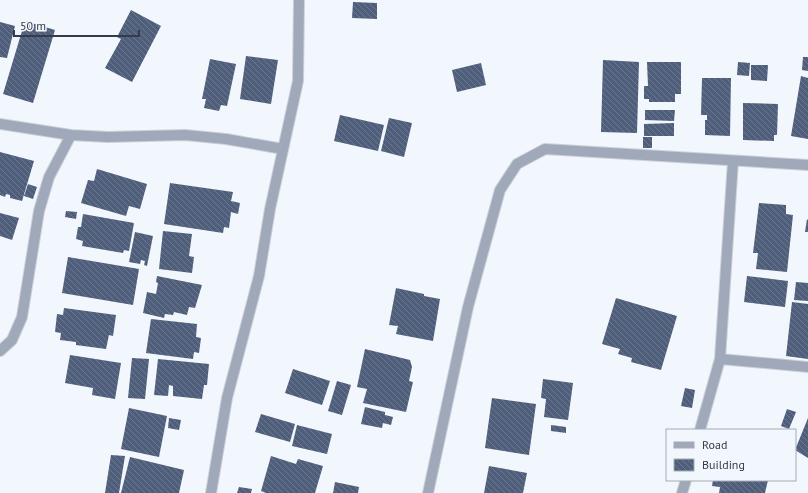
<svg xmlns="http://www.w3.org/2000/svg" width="808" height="493" viewBox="0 0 808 493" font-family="'PT Sans',sans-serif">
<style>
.building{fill:url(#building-back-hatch)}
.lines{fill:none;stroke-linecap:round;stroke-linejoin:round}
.minor-casing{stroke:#ccd1d9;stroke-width:12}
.minor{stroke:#9fa9b9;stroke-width:10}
</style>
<defs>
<pattern id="building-back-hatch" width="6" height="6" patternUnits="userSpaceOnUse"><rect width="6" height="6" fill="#4f5e7a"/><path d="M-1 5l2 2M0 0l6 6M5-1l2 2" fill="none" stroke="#6c788e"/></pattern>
</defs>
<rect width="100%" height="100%" fill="#f2f6fd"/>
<!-- building -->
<path class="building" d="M353 2 377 3V19L352 18Z
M131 10 161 26 132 82 105 68 121 39 117 37Z
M25 21 55 30 33 103 3 94Z
M0 22 15 26 7 58 0 57Z
M246 56 278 60 271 104 240 99Z
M803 57H808V71L802 70Z
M210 59 236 64 227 106 221 105 219 111 204 108 206 99H202Z
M603 60 639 62 637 133 601 132Z
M647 62H681V94H675V102H649V99H644V86H648Z
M738 62 750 63 749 76 737 75Z
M481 63 486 85 457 92 452 70Z
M751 65H768L767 81 751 80Z
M801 76 808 78V139L791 136Z
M702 78H731L730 136 705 135V120H707V115H701Z
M743 103 778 104 777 135H774V141L743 140Z
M645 110H675L674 121 645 120Z
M340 115 384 125 378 151 334 141Z
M389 118 412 123 404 157 381 151Z
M674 123V136H644V124Z
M643 137H652V148H643Z
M0 152 34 161 22 201 10 198V195L6 194 5 197 0 195Z
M97 169 147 184 140 209 129 206 126 216 81 203 88 180 94 181Z
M170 183 233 192 231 201 240 203 238 214 231 212 229 228 224 227 223 233 164 224Z
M28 184 37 187 33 199 24 196Z
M759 203 786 205V214L793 215 787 272 756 269 758 253H753Z
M66 211 77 212 76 219 65 217Z
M0 213 19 218 12 240 0 236Z
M83 214 134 223 129 251 124 250 123 253 82 246 83 241 76 239 78 227H81Z
M807 219 808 220V232H805Z
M163 231 192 234 189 256 194 257 192 273 159 269Z
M135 232 153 236 147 266 144 265 145 261 141 260 140 264 129 262Z
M68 257 139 269 133 305 62 293Z
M157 276 202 285 195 308 189 307 187 315 174 312 173 315 165 314 164 318 143 313 147 292 156 294 158 283 156 282Z
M747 276 788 281 785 307 744 302Z
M796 282 808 283V301L794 300Z
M396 288 424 294V296L440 299 433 341 396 334 398 326 389 325Z
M616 298 677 316 661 370 631 362 632 358 618 354 620 349 602 344Z
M792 302 808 304V359L786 356Z
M64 308 116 315 113 336 109 335 106 349 76 345V342L60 340 61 333 55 332 57 314 63 315Z
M151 319 197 324 196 337 201 338 199 353 194 352 193 359 146 353Z
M365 349 410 360 412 367 409 381 413 382 406 412 363 403 367 389 357 387Z
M70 355 121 363 115 399 92 395 93 388 65 383Z
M132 358 149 359 145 399 128 398Z
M158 359 209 364 207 385H204L202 399 173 396V386L169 385 168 396 154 395Z
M293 369 330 381 322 405 285 393Z
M543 379 573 383 568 420 544 417 546 399 541 398Z
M337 381 351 385 342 415 328 411Z
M685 388 695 390 692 408 681 406Z
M492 398 536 404 529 455 485 448Z
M365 407 385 412V415L393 417 391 425 383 423 382 428 361 424Z
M129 408 167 416 159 457 121 449Z
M787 409 796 412 789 429 781 426Z
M261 414 295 424 290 442 255 432Z
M169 418 181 420 179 430 168 428Z
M808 418V458L795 450Z
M297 425 332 434 327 454 292 446Z
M551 425 566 427V433L551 431Z
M111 455 125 456 119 493H105Z
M271 456 296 464 298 459 323 466 315 493H266L261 491Z
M130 457 184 470 179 493H121Z
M489 466 527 473 523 493H484Z
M713 480H768L765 493H719L720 487 712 486Z
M335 482 359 487 358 493H333Z
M239 487 252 489 251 493H237Z"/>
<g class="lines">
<defs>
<path id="minor" d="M0 124 71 135 108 137 185 135 226 139 283 149
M0 351 12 340 22 317 39 211 49 177 71 135
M720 359 808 367
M700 430 720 359 733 161
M211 493 227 398 259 276 270 209 298 81 299 0
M428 493 468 307 500 190 517 164 545 149 808 165
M682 493 686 480"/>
</defs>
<!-- minor casing -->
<use href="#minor" class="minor-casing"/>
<!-- minor -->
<use href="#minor" class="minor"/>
</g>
<!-- legend -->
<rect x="666" y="429" width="130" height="52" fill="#f2f6fd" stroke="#a6acb5"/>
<rect x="674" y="442" width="20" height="6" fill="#9fa9b9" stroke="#a6acb5"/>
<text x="702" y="449" font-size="12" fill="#353c49">Road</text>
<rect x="674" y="459" width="20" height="12" fill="url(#building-back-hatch)" stroke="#a6acb5"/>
<text x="702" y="469" font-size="12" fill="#353c49">Building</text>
<!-- scale -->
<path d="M14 30v6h125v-6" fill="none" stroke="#353c49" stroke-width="2"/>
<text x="20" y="30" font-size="12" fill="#353c49" stroke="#f2f6fd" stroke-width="3" paint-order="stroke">50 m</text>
</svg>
